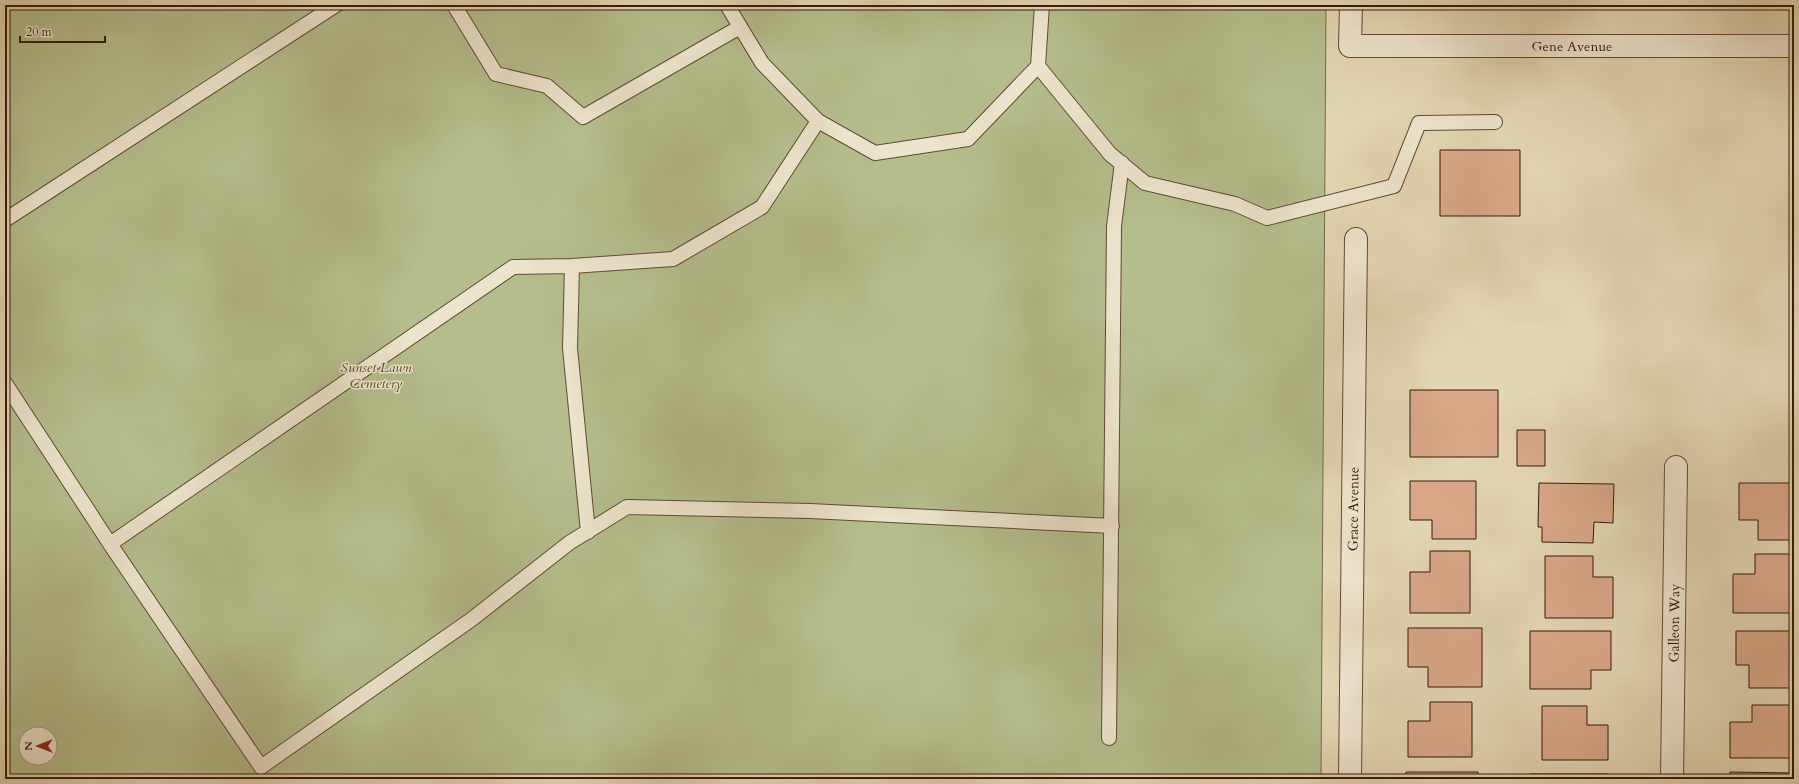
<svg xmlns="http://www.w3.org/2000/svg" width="1799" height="784" viewBox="0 0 1799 784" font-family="Cardo,serif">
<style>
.green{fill:#b5bd8c;stroke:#766c4c;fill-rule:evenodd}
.building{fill:#daa889;stroke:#371b0c}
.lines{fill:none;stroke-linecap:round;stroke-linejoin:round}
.lane-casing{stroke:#624a36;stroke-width:16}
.street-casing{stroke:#624a36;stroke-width:24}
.lane{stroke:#ede4cd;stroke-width:14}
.street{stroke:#ede4cd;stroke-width:22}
.labels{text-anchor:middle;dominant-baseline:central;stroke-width:3;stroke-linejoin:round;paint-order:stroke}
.street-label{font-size:14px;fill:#371b0c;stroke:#ede4cd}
.park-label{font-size:14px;font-style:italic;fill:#5d4c32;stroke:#ede4cd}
</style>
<rect width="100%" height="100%" fill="#e3d6b2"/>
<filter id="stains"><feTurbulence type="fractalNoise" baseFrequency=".005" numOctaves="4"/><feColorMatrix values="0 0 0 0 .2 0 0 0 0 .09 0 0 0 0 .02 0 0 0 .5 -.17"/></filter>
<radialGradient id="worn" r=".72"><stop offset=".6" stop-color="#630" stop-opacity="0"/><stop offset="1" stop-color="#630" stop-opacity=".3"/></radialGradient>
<!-- green -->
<path class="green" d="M5 5H1326L1321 779H5ZM26 734H50V758H26Z"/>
<!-- building -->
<path class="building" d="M1440 150H1520V216H1440Z
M1410 390H1498V457H1410Z
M1517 430H1545V466H1517Z
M1410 481H1476V539H1432V520H1410Z
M1539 483 1614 484 1613 523 1594 522 1593 543 1542 542V527H1538Z
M1739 483H1794V540H1758V520H1739Z
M1430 551H1470V613H1410V572H1430Z
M1755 554H1794V613H1733V574H1755Z
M1545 556H1593V577H1613V618H1545Z
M1408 628H1482V687H1428V667H1408Z
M1530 631H1611V670H1591V689H1530Z
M1736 631H1794V688H1749V665H1736Z
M1430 702H1472V757H1408V721H1430Z
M1752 705H1794V758H1730V722H1752Z
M1542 706H1587V725H1608V760H1542Z
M1406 772H1478V779H1406Z
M1730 772 1794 773V779H1730Z
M1530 774H1608V779H1530Z"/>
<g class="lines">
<defs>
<path id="lane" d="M454 5 496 74 547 86 583 117 740 27
M727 5 762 63 818 121 875 153 968 139 1038 66 1042 5
M1038 66 1110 154 1145 183 1235 204 1267 218 1394 186 1419 123 1495 122
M5 220 336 5
M572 266 673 259 762 207 818 121
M5 383 110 544
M588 532 570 348 572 266 513 267 110 544 261 767 472 619 569 543 627 507 810 511 1112 526
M1109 738 1114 226 1122 163"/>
<g id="street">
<path id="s1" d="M1351 5 1350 46H1794"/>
<path id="s2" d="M1350 779 1356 239"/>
<path id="s3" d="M1672 779 1676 467"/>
</g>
</defs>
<!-- lane casing -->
<use href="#lane" class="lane-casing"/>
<!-- street casing -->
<use href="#street" class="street-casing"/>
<!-- lane -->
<use href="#lane" class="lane"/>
<!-- street -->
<use href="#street" class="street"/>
</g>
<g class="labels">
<!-- street labels -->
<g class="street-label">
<text stroke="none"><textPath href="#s1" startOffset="263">Gene Avenue</textPath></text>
<text stroke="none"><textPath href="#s2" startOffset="270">Grace Avenue</textPath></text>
<text stroke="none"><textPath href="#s3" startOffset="156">Galleon Way</textPath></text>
</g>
<!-- park labels -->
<g class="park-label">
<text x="376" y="367">Sunset Lawn<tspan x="376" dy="16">Cemetery</tspan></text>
</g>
</g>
<!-- margin -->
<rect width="1799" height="784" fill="none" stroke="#e3d6b2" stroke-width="20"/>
<rect x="6" y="6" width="1787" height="772" fill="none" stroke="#371b0c" stroke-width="2"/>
<rect x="10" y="10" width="1779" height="764" fill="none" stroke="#371b0c"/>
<!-- north arrow -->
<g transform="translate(38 746) rotate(270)"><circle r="19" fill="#ede4cd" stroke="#a49480"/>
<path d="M0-3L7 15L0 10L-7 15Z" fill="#8f2418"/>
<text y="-6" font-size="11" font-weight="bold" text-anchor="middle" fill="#371b0c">N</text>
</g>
<!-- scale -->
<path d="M20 36v6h85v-6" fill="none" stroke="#371b0c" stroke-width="2"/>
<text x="26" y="36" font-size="12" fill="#371b0c" stroke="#ede4cd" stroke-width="3" paint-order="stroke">20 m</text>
<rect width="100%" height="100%" filter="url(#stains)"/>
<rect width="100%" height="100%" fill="url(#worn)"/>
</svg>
